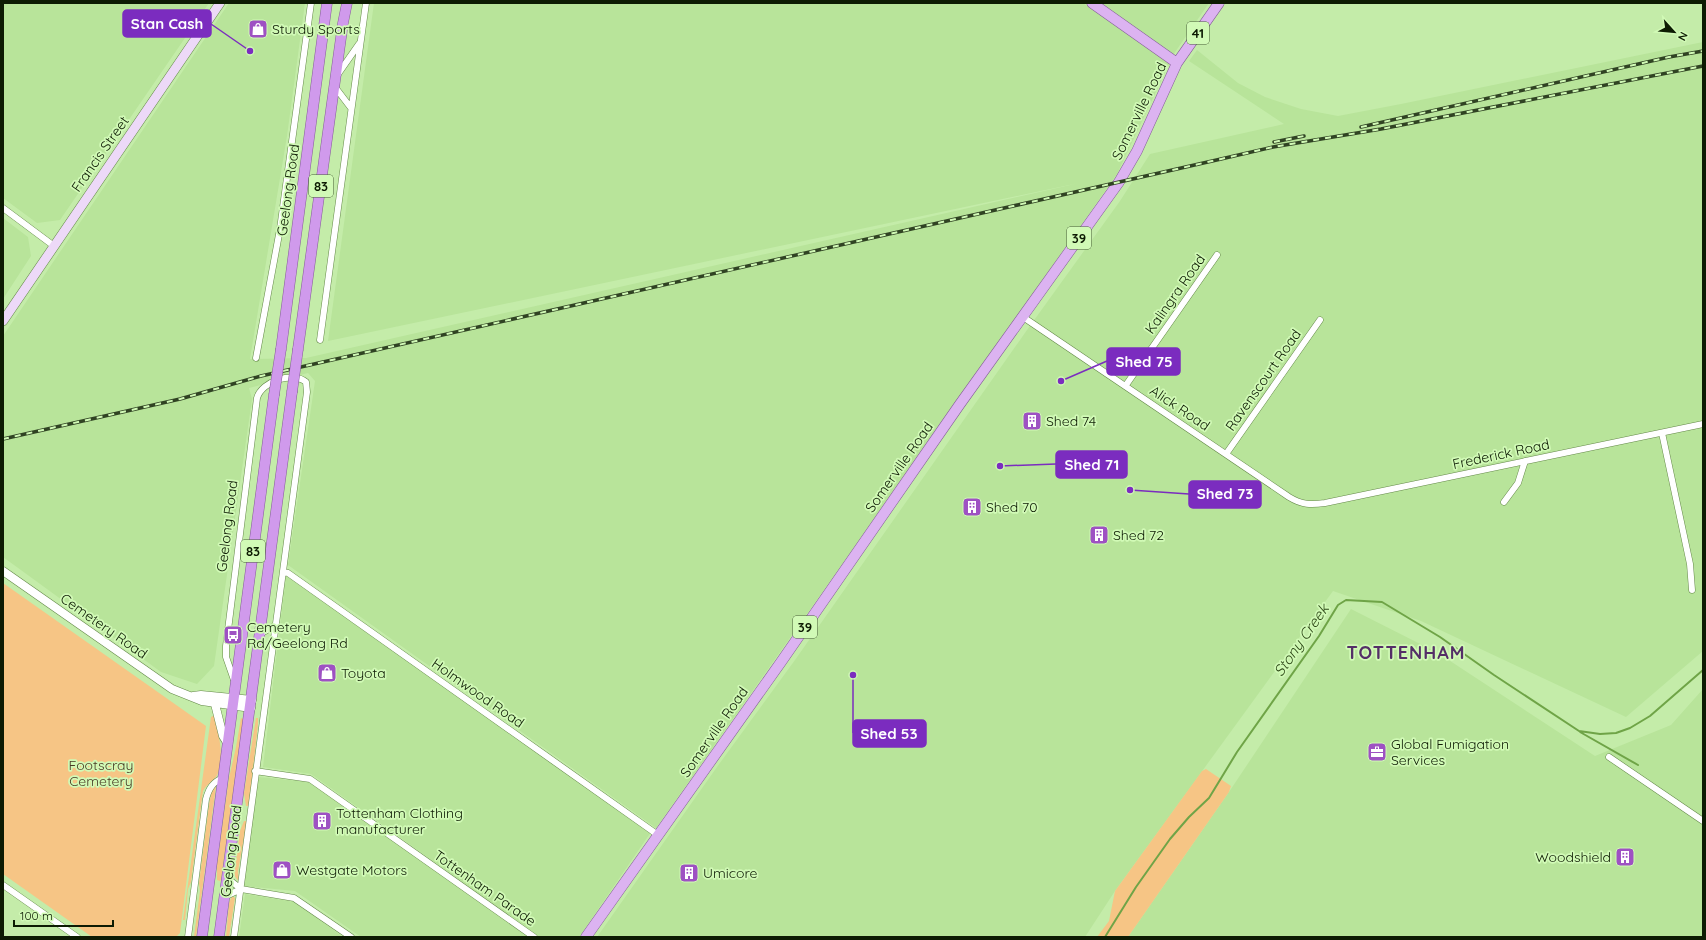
<svg xmlns="http://www.w3.org/2000/svg" width="1706" height="940" viewBox="0 0 1706 940" font-family="Quicksand,sans-serif">
<style>
.built{fill:#b8e49a}
.green{fill:#f6c585}
.lines{fill:none;stroke-linecap:round;stroke-linejoin:round}
.stream{stroke:#6fa447;stroke-width:2}
.minor-casing{stroke:#648849;stroke-width:7}
.tertiary-casing{stroke:#648849;stroke-width:9}
.secondary-casing{stroke:#648849;stroke-width:10}
.primary-casing{stroke:#845d97;stroke-width:11}
.trunk-casing{stroke:#845d97;stroke-width:11}
.minor{stroke:#fff;stroke-width:6}
.tertiary{stroke:#fff;stroke-width:8}
.secondary{stroke:#edd9f8;stroke-width:9}
.primary{stroke:#dcb3f1;stroke-width:10}
.trunk{stroke:#d09aec;stroke-width:10}
.rail-casing{stroke:#304323;stroke-width:3.5}
.rail{stroke:#d1fab6;stroke-width:2;stroke-dasharray:6;stroke-linecap:butt}
.trunk-bridge-casing{stroke:#845d97;stroke-width:11;stroke-linecap:butt}
.trunk-bridge{stroke:#d09aec;stroke-width:10}
.labels{text-anchor:middle;dominant-baseline:central;stroke-width:3.5;stroke-linejoin:round;paint-order:stroke}
.shield{fill:#d1fab6;stroke:#485e39;stroke-width:1}
.shield-label{font-size:13px;font-weight:bold;fill:#0d1b03}
.poi-label{font-size:14px;fill:#0d1b03;stroke:#d1fab6;text-anchor:start}
.street-label{font-size:14px;fill:#0d1b03;stroke:#d1fab6}
.park-label{font-size:14px;fill:#4a3a25;stroke:#d1fab6}
.water-label{font-size:15px;font-style:italic;fill:#2e4818;stroke:#d1fab6}
.district-label{font-size:18px;font-weight:bold;letter-spacing:1px;fill:#542f67;stroke:#d1fab6}
.leader{fill:none;stroke:#7b2cbf;stroke-width:1.5}
.callout-dot{fill:#7b2cbf;stroke:#d1fab6;stroke-width:1.5}
.callout{fill:#7b2cbf;stroke:#7b2cbf;stroke-width:1.5}
.callout-label{font-size:15px;text-anchor:middle;font-weight:bold;fill:#fff}
</style>
<rect width="100%" height="100%" fill="#c4eca9"/>
<!-- built -->
<path class="built" d="M3 3H209L60 220 37 223 3 198Z
M229 3H305L287 136 250 359 306 358 1079 183 328 341 374 3H1083L1170 62 1117 174 656 828 288 565 315 381 308 373 249 388 252 399 214 666 197 684 161 672 3 557V336Z
M1092 3H1209L1171 58Z
M1703 42V651L1626 717 1421 621 1333 591 1115 891 1085 937H597L717 767 795 660 1027 330 1120 201 1150 154 1284 124 1189 61 1197 50 1238 83 1265 97 1301 109 1338 116 1401 104Z
M3 218 28 237 31 256 3 299Z
M286 576 651 832 579 937H540L311 774 263 767Z
M1351 609 1438 653 1595 756 1671 725 1703 689V937H1128L1229 792Z
M259 777 309 782 529 937H361L295 891 243 886Z
M245 894 295 902 343 937H239Z"/>
<!-- green -->
<path class="green" d="M3 583 206 726 180 933 176 937H92L3 874Z
M215 715C218 732 226 762 216 777 212 782 206 785 203 791L191 882 188 889 185 920H183L211 717Z
M241 718 243 719V722L221 880 220 881 217 880V863L229 778 236 747Z
M256 718H258V724L249 806H246L244 793Z
M1206 769 1231 786 1229 792 1128 937H1097L1109 921 1115 891 1202 771Z
M215 785 216 786 196 937H194L200 891 199 883 209 804 211 794Z
M244 821H247L238 871 239 882 234 875 240 831Z
M232 896 235 898 229 937H226L229 903Z"/>
<g class="lines">
<!-- stream -->
<path class="stream" d="M1580 732 1638 765
M1105 937 1136 887 1170 839 1189 817 1209 798 1237 752 1319 636 1338 605 1346 600 1382 602 1440 637 1494 675 1579 731 1600 734 1616 733 1630 728 1650 716 1703 670"/>
<defs>
<path id="minor" d="M338 74 359 44
M335 87 351 108
M3 208 54 246
M1023 317 1289 497C1302 505 1311 505 1325 503L1703 424
M320 340 366 3
M256 358 280 229 311 3
M1126 385 1217 255
M1662 433 1690 564 1692 590
M1226 454 1320 320
M1504 502 1518 483 1525 461
M283 572 288 573 658 835
M260 634 276 625
M1609 757 1703 821
M255 771 310 779 534 937
M227 878 241 889 294 898 351 937
M3 885 77 937
M224 897 241 889
M188 937 206 799C209 788 213 782 223 778
M234 937C258 755 283 574 307 392L306 382C293 371 262 381 257 398L226 646V657L234 680"/>
<path id="tertiary" d="M3 571 172 689 202 701 251 708
M193 696 201 695 252 700
M215 704 223 736 228 744"/>
<path id="secondary" d="M3 321 220 3"/>
<path id="primary" d="M1092 3 1177 63
M586 937 781 662 960 404 1119 182 1137 151 1177 63 1219 3"/>
<path id="trunk" d="M281 349 327 3
M298 349 343 23 347 3
M202 937 274 395
M219 937 292 392"/>
</defs>
<!-- minor casing -->
<use href="#minor" class="minor-casing"/>
<!-- tertiary casing -->
<use href="#tertiary" class="tertiary-casing"/>
<!-- secondary casing -->
<use href="#secondary" class="secondary-casing"/>
<!-- primary casing -->
<use href="#primary" class="primary-casing"/>
<!-- trunk casing -->
<use href="#trunk" class="trunk-casing"/>
<!-- minor -->
<use href="#minor" class="minor"/>
<!-- tertiary -->
<use href="#tertiary" class="tertiary"/>
<!-- secondary -->
<use href="#secondary" class="secondary"/>
<!-- primary -->
<use href="#primary" class="primary"/>
<!-- trunk -->
<use href="#trunk" class="trunk"/>
<defs>
<path id="rail" d="M1361 127 1669 57 1703 51
M1274 142 1304 136
M3 439 180 399 261 376 1221 159 1273 147 1381 129 1703 66"/>
</defs>
<!-- rail casing -->
<use href="#rail" class="rail-casing"/>
<!-- rail -->
<use href="#rail" class="rail"/>
<defs>
<path id="trunk-bridge" d="M292 392 298 349
M274 395 281 349"/>
</defs>
<!-- trunk-bridge casing -->
<use href="#trunk-bridge" class="trunk-bridge-casing"/>
<!-- trunk-bridge -->
<use href="#trunk-bridge" class="trunk-bridge"/>
</g>
<!-- icons -->
<defs>
<symbol id="shop-square" viewBox="-11 -11 22 22"><rect x="-9" y="-9" width="18" height="18" rx="4" fill="#9e51c3" stroke="#d1fab6"/><path d="M-5-2.5h2.3a2.7 3.5 0 0 1 5.4 0H5L5.5 6h-11ZM-1.5-2.5h3a1.5 2.3 0 0 0-3 0Z" fill="#fff"/></symbol>
<symbol id="building-square" viewBox="-11 -11 22 22"><rect x="-9" y="-9" width="18" height="18" rx="4" fill="#9e51c3" stroke="#d1fab6"/><path d="M-4-6H4V6H1V3H-1V6H-4ZM-2.5-4.3h1.7v1.8h-1.7ZM.8-4.3h1.7v1.8H.8ZM-2.5-1h1.7V.8h-1.7ZM.8-1h1.7V.8H.8Z" fill="#fff"/></symbol>
<symbol id="bus-square" viewBox="-11 -11 22 22"><rect x="-9" y="-9" width="18" height="18" rx="4" fill="#9e51c3" stroke="#d1fab6"/><path d="M-5-6H5V4H4V6H2V4H-2V6H-4V4H-5ZM-3.5-4V0h7V-4ZM-3.5 1.2v1.5H-2V1.2ZM2 1.2v1.5H3.5V1.2Z" fill="#fff"/></symbol>
<symbol id="office-square" viewBox="-11 -11 22 22"><rect x="-9" y="-9" width="18" height="18" rx="4" fill="#9e51c3" stroke="#d1fab6"/><path d="M-6-3h4V-5.5h4V-3h4V5H-6ZM-1-4.5V-3h2v-1.5ZM-6 0V1H6V0Z" fill="#fff"/></symbol>
</defs>
<g fill-rule="evenodd">
<use href="#shop-square" x="247" y="18" width="22" height="22"/>
<use href="#building-square" x="1021" y="410" width="22" height="22"/>
<use href="#building-square" x="961" y="496" width="22" height="22"/>
<use href="#building-square" x="1088" y="524" width="22" height="22"/>
<use href="#bus-square" x="222" y="624" width="22" height="22"/>
<use href="#shop-square" x="316" y="662" width="22" height="22"/>
<use href="#office-square" x="1366" y="741" width="22" height="22"/>
<use href="#building-square" x="311" y="810" width="22" height="22"/>
<use href="#building-square" x="1614" y="846" width="22" height="22"/>
<use href="#shop-square" x="271" y="859" width="22" height="22"/>
<use href="#building-square" x="678" y="862" width="22" height="22"/>
</g>
<g class="labels">
<!-- shield labels -->
<g class="shield">
<rect x="1187" y="22" width="22" height="22" rx="3"/>
<rect x="309" y="175" width="24" height="22" rx="3"/>
<rect x="1067" y="227" width="24" height="22" rx="3"/>
<rect x="241" y="540" width="24" height="22" rx="3"/>
<rect x="793" y="616" width="24" height="22" rx="3"/>
</g>
<g class="shield-label">
<text x="1198" y="33">41</text>
<text x="321" y="186">83</text>
<text x="1079" y="238">39</text>
<text x="253" y="551">83</text>
<text x="805" y="627">39</text>
</g>
<!-- poi labels -->
<g class="poi-label">
<text x="272" y="29">Sturdy Sports</text>
<text x="1046" y="421">Shed 74</text>
<text x="986" y="507">Shed 70</text>
<text x="1113" y="535">Shed 72</text>
<text x="247" y="627">Cemetery<tspan x="247" dy="16">Rd/Geelong Rd</tspan></text>
<text x="341" y="673">Toyota</text>
<text x="1391" y="744">Global Fumigation<tspan x="1391" dy="16">Services</tspan></text>
<text x="336" y="813">Tottenham Clothing<tspan x="336" dy="16">manufacturer</tspan></text>
<text x="1611" y="857" text-anchor="end">Woodshield</text>
<text x="296" y="870">Westgate Motors</text>
<text x="703" y="873">Umicore</text>
</g>
<!-- street labels -->
<g class="street-label">
<text transform="translate(1139 111) rotate(-64)">Somerville Road</text>
<text transform="translate(100 154) rotate(-55)">Francis Street</text>
<text transform="translate(288 190) rotate(-82)">Geelong Road</text>
<text transform="translate(1175 294) rotate(-55)">Kalingra Road</text>
<text transform="translate(1263 380) rotate(-55)">Ravenscourt Road</text>
<text transform="translate(1180 408) rotate(34)">Alick Road</text>
<text transform="translate(1501 454) rotate(-12)">Frederick Road</text>
<text transform="translate(899 467) rotate(-55)">Somerville Road</text>
<text transform="translate(227 526) rotate(-83)">Geelong Road</text>
<text transform="translate(104 626) rotate(35)">Cemetery Road</text>
<text transform="translate(478 693) rotate(35)">Holmwood Road</text>
<text transform="translate(714 732) rotate(-55)">Somerville Road</text>
<text transform="translate(231 851) rotate(-83)">Geelong Road</text>
<text transform="translate(485 888) rotate(35)">Tottenham Parade</text>
</g>
<!-- park labels -->
<g class="park-label">
<text x="101" y="765">Footscray<tspan x="101" dy="16">Cemetery</tspan></text>
</g>
<!-- water labels -->
<g class="water-label">
<text transform="translate(1301 640) rotate(-55)">Stony Creek</text>
</g>
<!-- district labels -->
<g class="district-label">
<text x="1406" y="652">TOTTENHAM</text>
</g>
</g>
<!-- callouts -->
<path class="leader" d="M250 51L211 24M1061 381L1107 361M1000 466L1056 464M1130 490L1189 494M853 675L853 733"/>
<g class="callout-dot">
<circle cx="250" cy="51" r="4"/>
<circle cx="1061" cy="381" r="4"/>
<circle cx="1000" cy="466" r="4"/>
<circle cx="1130" cy="490" r="4"/>
<circle cx="853" cy="675" r="4"/>
</g>
<g class="callout">
<rect x="123" y="10" width="88" height="27" rx="4"/>
<rect x="1107" y="348" width="73" height="27" rx="4"/>
<rect x="1056" y="451" width="71" height="27" rx="4"/>
<rect x="1189" y="481" width="72" height="27" rx="4"/>
<rect x="853" y="720" width="73" height="27" rx="4"/>
</g>
<g class="callout-label">
<text x="167" y="29">Stan Cash</text>
<text x="1144" y="367">Shed 75</text>
<text x="1092" y="470">Shed 71</text>
<text x="1225" y="499">Shed 73</text>
<text x="889" y="739">Shed 53</text>
</g>
<!-- border -->
<rect width="1706" height="940" fill="none" stroke="#0d1b03" stroke-width="8"/>
<!-- north arrow -->
<g transform="translate(1674 32) rotate(117)" stroke="#d1fab6" stroke-width="3" paint-order="stroke">
<path d="M0-3L7 15L0 10L-7 15Z" fill="#0d1b03"/>
<text y="-6" font-size="11" font-weight="bold" text-anchor="middle" fill="#0d1b03">N</text>
</g>
<!-- scale -->
<path d="M14 920v6h99v-6" fill="none" stroke="#0d1b03" stroke-width="2"/>
<text x="20" y="920" font-size="12" fill="#0d1b03" stroke="#d1fab6" stroke-width="3" paint-order="stroke">100 m</text>
</svg>
